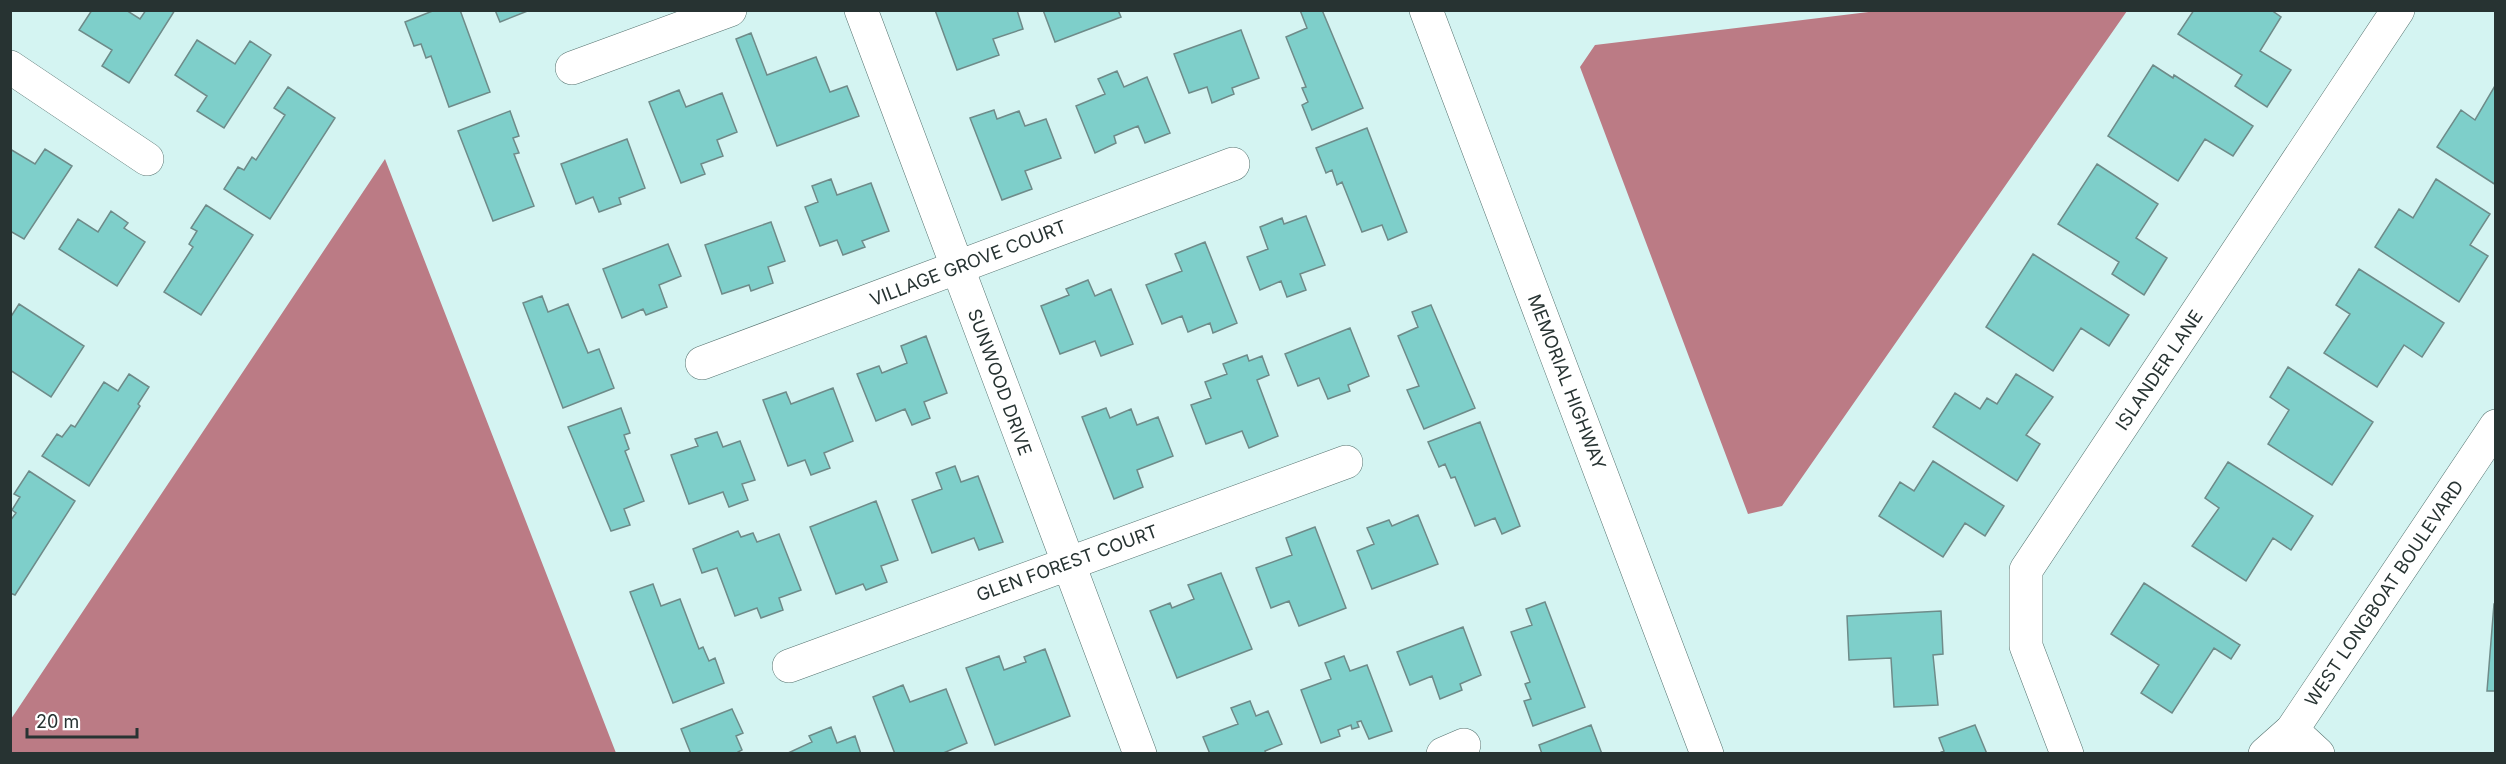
<svg xmlns="http://www.w3.org/2000/svg" width="2506" height="764" viewBox="0 0 2506 764" font-family="Inter,sans-serif">
<style>
.water{fill:#bb7b85}
.building{fill:#7ecfca;stroke:#6e8b89;stroke-width:1.5}
.lines{fill:none;stroke-linecap:round;stroke-linejoin:round}
.minor-casing{stroke:#55726f;stroke-width:34}
.tertiary-casing{stroke:#55726f;stroke-width:34}
.minor{stroke:#fff;stroke-width:33}
.tertiary{stroke:#fff;stroke-width:33}
.labels{text-anchor:middle;dominant-baseline:central;stroke-width:6;stroke-linejoin:round;paint-order:stroke}
.street-label{font-size:18px;fill:#273332;stroke:#fff}
</style>
<rect width="100%" height="100%" fill="#d4f4f2"/>
<!-- water -->
<path class="water" d="M1885 10 2127 11 1782 506 1748 514 1580 67 1595 45Z
M385 159 616 753H11V719Z"/>
<!-- building -->
<path class="building" d="M92 10H126L140 19 146 10H175L129 83 102 66 112 50 79 30Z
M435 10H460L490 92 449 107 431 56 426 58 421 44 414 46 405 22Z
M495 10H530L500 22Z
M935 10H1017L1023 29 993 39 999 55 957 70Z
M1043 10H1118L1121 17 1055 42Z
M1300 10H1322L1363 108 1312 130 1302 105 1308 102 1302 88 1306 87 1286 37 1307 28Z
M2194 10H2271L2281 17 2260 51 2291 70 2267 107 2235 86 2242 75 2178 34Z
M1241 30 1259 78 1232 88 1234 94 1212 103 1207 87 1189 93 1174 54Z
M751 33 767 75 816 57 830 92 847 86 859 116 777 146 736 39Z
M197 40 235 64 250 41 271 55 224 128 197 111 207 96 175 75Z
M2153 65 2173 78 2174 75 2253 126 2233 156 2205 139 2178 181 2108 136Z
M1117 71 1124 87 1147 77 1170 133 1145 143 1138 126 1114 136 1116 143 1095 153 1076 106 1105 94 1098 79Z
M2496 84V185L2437 147 2461 110 2475 120Z
M288 87 335 118 270 219 224 189 238 167 244 170 252 157 256 160 285 115 274 108Z
M679 90 686 107 722 93 737 132 717 140 723 156 701 164 705 174 681 183 649 102Z
M994 110 997 119 1019 111 1025 126 1046 119 1061 158 1025 171 1032 189 1002 200 970 118Z
M510 111 519 136 513 138 519 153 514 154 534 206 493 221 458 131Z
M1367 128 1407 232 1388 240 1382 225 1362 232 1342 182 1337 185 1332 170 1326 173 1316 148Z
M627 139 645 188 619 198 621 204 599 212 593 197 576 204 561 164Z
M10 149 35 164 45 149 72 166 24 239 10 231Z
M2097 164 2158 204 2136 238 2167 258 2144 295 2112 274 2119 262 2058 224Z
M831 179 837 195 871 183 889 231 862 241 865 247 843 255 837 240 820 246 805 207 818 202 812 186Z
M2436 179 2490 214 2470 245 2488 256 2459 302 2375 247 2399 209 2413 218Z
M206 205 253 235 201 315 164 292 193 247 189 244 197 231 191 228Z
M111 211 128 223 124 228 145 242 117 286 59 249 78 219 98 232Z
M1306 216 1325 265 1300 274 1306 290 1287 297 1281 281 1260 290 1247 257 1268 249 1260 227 1282 218 1284 224Z
M771 222 785 261 768 267 773 283 751 291 749 285 722 294 705 245Z
M1205 242 1237 323 1213 333 1210 323 1188 332 1182 316 1162 324 1146 285 1182 271 1175 254Z
M668 244 681 276 659 285 667 307 646 315 643 309 622 318 603 269Z
M2033 254 2129 315 2109 346 2081 328 2053 371 1986 327Z
M2359 269 2444 323 2422 357 2404 345 2377 387 2324 353 2350 314 2336 305Z
M1088 280 1095 296 1111 289 1133 344 1101 356 1095 341 1060 354 1041 306 1069 295 1066 289Z
M542 296 548 312 568 304 588 353 599 349 614 388 563 408 523 303Z
M19 304 84 346 51 397 10 370V318Z
M1431 305 1475 408 1424 429 1407 390 1419 386 1398 336 1418 327 1412 312Z
M1350 328 1369 376 1348 385 1350 391 1328 399 1319 378 1298 386 1285 354Z
M926 336 947 393 924 402 930 418 912 425 905 409 876 421 857 374 879 366 882 373 907 363 901 346Z
M1247 355 1249 361 1262 356 1269 375 1257 380 1278 436 1249 448 1242 431 1206 444 1191 405 1211 398 1205 382 1227 374 1223 364Z
M2288 367 2373 422 2332 485 2268 444 2289 410 2270 397Z
M129 374 149 387 138 404 140 406 89 486 42 456 57 434 62 437 71 425 75 427 104 382 118 391Z
M2016 374 2053 397 2026 435 2040 444 2017 481 1933 427 1955 393 1980 409 1987 398 1997 404Z
M833 388 853 441 824 453 830 468 811 475 805 460 788 466 763 400 786 392 791 404Z
M621 408 630 433 624 435 629 449 625 451 644 501 624 509 630 525 611 531 568 427Z
M1106 408 1110 418 1131 409 1137 425 1158 417 1173 456 1137 470 1143 487 1114 499 1082 417Z
M1480 422 1520 526 1502 534 1495 518 1475 526 1455 477 1451 478 1445 464 1439 467 1428 442Z
M717 432 723 447 740 441 755 480 742 484 748 500 729 507 723 492 689 504 671 455 698 446 695 439Z
M1933 461 2004 506 1985 536 1965 523 1943 557 1879 516 1900 482 1914 491Z
M2228 462 2313 516 2291 550 2273 538 2246 581 2192 546 2219 508 2205 498Z
M955 466 961 482 978 476 1003 542 979 550 974 538 932 553 912 500 942 489 936 473Z
M29 471 75 501 15 595 10 593V521L16 513 12 510 20 497 14 494Z
M876 501 898 560 881 566 887 582 866 590 863 584 836 594 810 527Z
M1418 515 1438 564 1372 589 1357 551 1374 544 1367 528 1389 520 1392 526Z
M1315 527 1346 608 1299 626 1289 601 1271 608 1256 568 1292 555 1286 538Z
M738 531 741 537 753 533 757 542 779 534 801 590 779 598 783 610 761 618 757 608 735 616 717 568 702 573 693 549Z
M1221 573 1252 649 1177 678 1150 611 1170 603 1172 608 1194 599 1188 585Z
M2144 583 2240 645 2231 659 2214 648 2172 713 2141 693 2159 665 2111 634Z
M653 584 661 606 680 599 699 649 703 647 709 661 715 658 724 683 673 703 630 592Z
M1545 602 1585 707 1533 726 1524 701 1531 699 1525 684 1530 682 1511 632 1532 625 1526 609Z
M2494 604H2496V691H2487Z
M1941 611 1943 654 1933 655 1938 705 1894 707 1891 658 1849 660 1847 616Z
M1463 627 1481 675 1460 684 1462 690 1440 699 1432 676 1410 685 1397 652Z
M1045 649 1070 716 995 745 966 668 999 656 1004 670 1026 662 1024 657Z
M1344 656 1350 671 1367 665 1392 731 1369 739 1361 721 1357 722 1359 727 1352 729 1351 725 1338 730 1340 736 1321 743 1301 690 1331 679 1325 663Z
M903 685 910 702 946 689 967 743 941 754H895L873 697Z
M1250 701 1256 716 1268 711 1282 744 1265 751 1266 754H1210L1203 737 1238 724 1231 708Z
M732 709 743 733 736 736 742 750 738 752V754H691L681 729Z
M1591 725 1602 754H1542L1539 745Z
M1975 725 1987 754H1937L1944 751 1939 738Z
M831 727 837 743 855 736 861 754H786L812 742 809 736Z"/>
<g class="lines">
<defs>
<path id="minor" d="M861 10 1140 754
M1426 10 1707 754
M10 67 147 159
M572 68 730 10
M702 363 1233 164
M789 666 1346 462
M2292 730 2318 754
M1443 754 1464 745
M2067 754 2026 646V570L2398 10"/>
<path id="tertiary" d="M2265 754 2292 730 2496 426"/>
</defs>
<!-- minor casing -->
<use href="#minor" class="minor-casing"/>
<!-- tertiary casing -->
<use href="#tertiary" class="tertiary-casing"/>
<!-- minor -->
<use href="#minor" class="minor"/>
<!-- tertiary -->
<use href="#tertiary" class="tertiary"/>
</g>
<g class="labels">
<!-- street labels -->
<g class="street-label">
<text transform="translate(968 263) rotate(-21)">VILLAGE GROVE COURT</text>
<text transform="translate(2159 370) rotate(-56)">ISLANDER LANE</text>
<text transform="translate(1000 382) rotate(70)">SUNWOOD DRIVE</text>
<text transform="translate(1567 382) rotate(69)">MEMORIAL HIGHWAY</text>
<text transform="translate(1067 563) rotate(-20)">GLEN FOREST COURT</text>
<text transform="translate(2384 593) rotate(-56)">WEST LONGBOAT BOULEVARD</text>
</g>
</g>
<!-- border -->
<rect width="2506" height="764" fill="none" stroke="#273332" stroke-width="24"/>
<!-- scale -->
<path d="M27 728v9h110v-9" fill="none" stroke="#273332" stroke-width="3"/>
<text x="36" y="728" font-size="18" fill="#273332" stroke="#ffffff" stroke-width="4.5" paint-order="stroke">20 m</text>
</svg>
